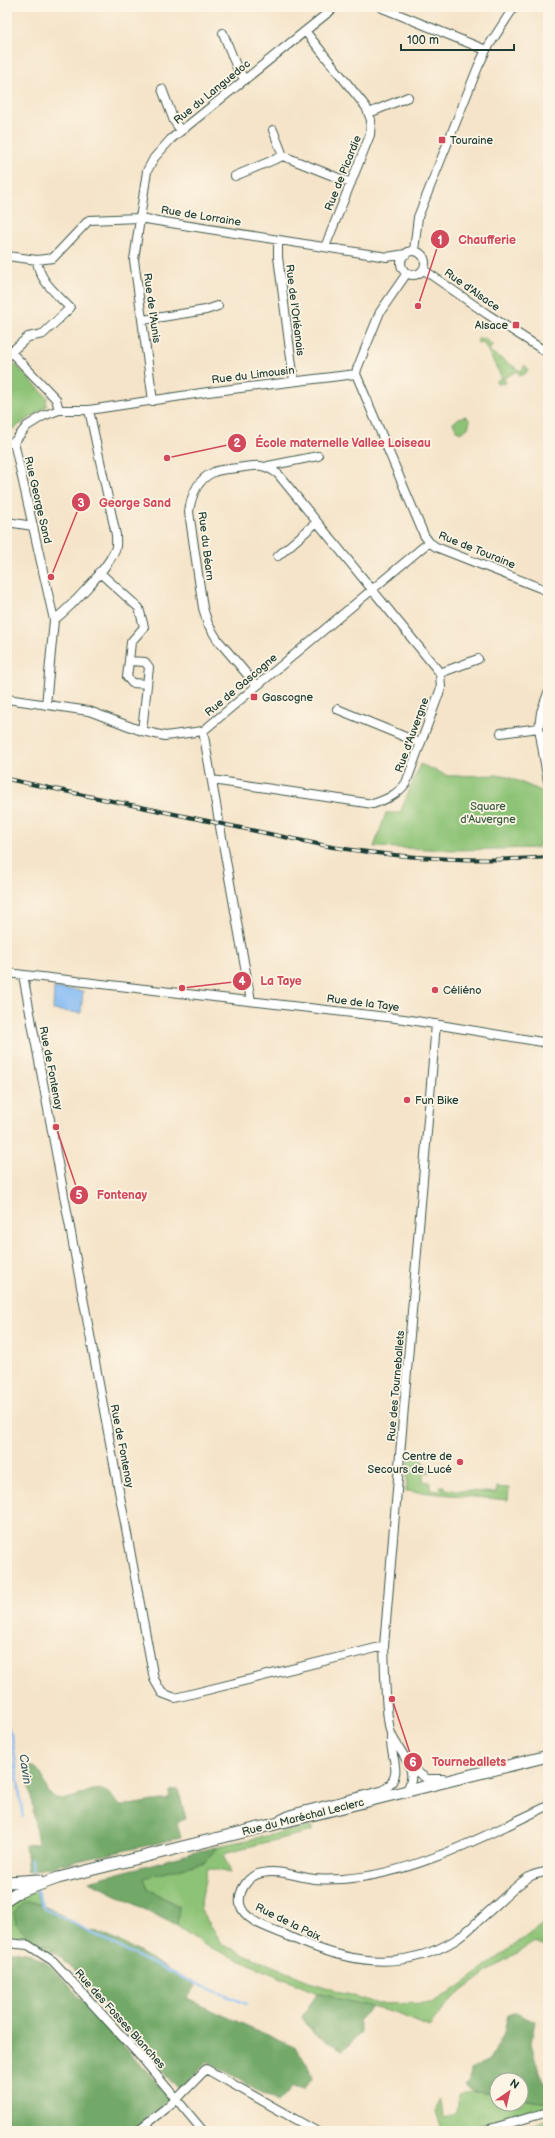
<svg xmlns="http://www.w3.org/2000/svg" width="555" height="2138" viewBox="0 0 555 2138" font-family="'Balsamiq Sans',sans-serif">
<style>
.green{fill:#8dc376;stroke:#568055}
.forest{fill:#72a967;stroke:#48734e}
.water{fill:#85bcf5;stroke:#527c94}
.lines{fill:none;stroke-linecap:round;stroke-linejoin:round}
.stream{stroke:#85bcf5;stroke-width:2.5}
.minor-casing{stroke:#3f564a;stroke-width:10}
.secondary-casing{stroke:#3f564a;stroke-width:13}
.minor{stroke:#fff;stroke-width:8}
.secondary{stroke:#fff;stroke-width:11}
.rail-casing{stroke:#1f3d34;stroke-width:4}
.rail{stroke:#fcf5e5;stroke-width:2.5;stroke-dasharray:8;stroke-linecap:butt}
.poi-dot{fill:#d1495b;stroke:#fcf5e5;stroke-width:1.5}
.labels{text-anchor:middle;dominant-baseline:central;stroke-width:3.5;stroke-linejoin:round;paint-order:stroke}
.street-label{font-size:11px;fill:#1f3d34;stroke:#fcf5e5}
.poi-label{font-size:11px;fill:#1f3d34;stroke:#fcf5e5;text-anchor:start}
.park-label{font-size:11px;fill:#3a5e44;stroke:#fcf5e5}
.water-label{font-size:12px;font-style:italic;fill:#385d64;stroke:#fcf5e5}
.leader{fill:none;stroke:#d1495b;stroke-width:1.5}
.callout-dot{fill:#d1495b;stroke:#fcf5e5;stroke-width:1.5}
.mark-label{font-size:12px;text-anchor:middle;font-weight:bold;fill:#fff}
.callout-label{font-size:12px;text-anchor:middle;font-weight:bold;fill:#d1495b;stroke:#fcf5e5;stroke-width:3.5;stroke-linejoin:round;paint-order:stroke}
</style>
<rect width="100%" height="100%" fill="#fcf5e5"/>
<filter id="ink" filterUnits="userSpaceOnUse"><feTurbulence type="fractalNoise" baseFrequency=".025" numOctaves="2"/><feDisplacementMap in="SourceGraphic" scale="8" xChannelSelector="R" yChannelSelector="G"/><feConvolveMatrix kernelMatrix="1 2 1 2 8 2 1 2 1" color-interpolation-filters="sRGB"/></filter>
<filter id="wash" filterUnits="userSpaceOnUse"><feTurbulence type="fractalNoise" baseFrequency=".012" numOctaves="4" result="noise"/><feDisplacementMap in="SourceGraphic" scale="16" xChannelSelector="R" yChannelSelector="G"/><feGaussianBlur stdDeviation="0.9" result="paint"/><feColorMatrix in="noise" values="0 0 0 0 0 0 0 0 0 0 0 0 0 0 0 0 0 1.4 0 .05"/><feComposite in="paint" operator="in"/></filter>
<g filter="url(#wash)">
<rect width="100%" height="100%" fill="#f5e4c9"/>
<!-- green -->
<path class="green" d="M484 338 492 345 489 351 521 371 525 365 528 369 526 373 520 376 517 371 504 378 506 383 497 384 496 381 502 378 483 342 478 344V339Z
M7 356 47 397 46 407 7 433Z
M466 416 470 421 468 428 460 433 457 431 453 423 459 418Z
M420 764 448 776 503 775 544 792 548 824 538 848 456 850 374 847 386 813H400Z
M409 1456 419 1457 430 1469V1473L424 1472 423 1481 430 1482V1490L439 1491 440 1486H444V1489L496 1493 497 1487 509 1488 508 1500 406 1491Z
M312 1826V1831L227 1852 224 1856 231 1873 207 1868 200 1909 223 1945 316 1984 378 2004 431 2003 460 1986 548 1920V1947L535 1942 500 1963 453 1998 429 2027 398 2014 317 1993 204 1945 177 1926 179 1906 148 1889 144 1878 205 1862 218 1846Z
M36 1892 41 1904 36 1902 16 1924 34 1942 51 1946 52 1951 48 1954 24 1941 7 1939C7 1910 3 1899 36 1892Z
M473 2092 497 2094V2104H521V2099L548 2103V2106L456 2131H442L436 2111 438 2099 444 2119 457 2113 459 2094Z
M548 2119V2131H512Z"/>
<!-- forest -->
<path class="forest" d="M26 1764C49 1769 41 1791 54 1797 72 1805 90 1784 105 1791 111 1794 116 1802 121 1806L169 1799 170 1791 178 1789 186 1819 177 1822 181 1838 28 1872 25 1845 38 1844Z
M218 1846 205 1862 144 1878 148 1889 179 1907 177 1926 89 1881Z
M24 1902H36L58 1913 85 1931 98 1932 130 1947 196 1986 187 1999 294 2047 308 2064 313 2078 303 2089 293 2086 278 2102 208 2061 180 2090 175 2086 74 1969 52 1951 51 1946 34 1942 16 1924 14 1912Z
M7 1950 32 1954 52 1967 171 2098 132 2131H7Z
M317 1993 372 2007 358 2021 361 2033 343 2050 314 2035 302 2017Z
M516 2012 535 2021 531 2043 539 2072 548 2090V2103L521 2099V2080H497V2094L473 2092 465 2085 470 2079 471 2069 490 2060 503 2035 508 2015Z"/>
<!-- water -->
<path class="water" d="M54 988 83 991 81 1013 53 1010Z"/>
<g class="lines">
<!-- stream -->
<path class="stream" d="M7 1724 12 1738 23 1817
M30 1859 33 1871
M37 1891 44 1908 144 1960 195 1983 247 2004"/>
</g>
</g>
<g filter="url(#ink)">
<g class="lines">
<defs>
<path id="minor" d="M380 7 486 50
M305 31 366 107 371 120 370 135 325 247
M223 33 237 68 245 80
M162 89 174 121 181 131
M369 113 408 97
M273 130 283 156
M235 176 283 156 351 183
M278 240V257L294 381
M401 263a12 12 0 1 1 24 0a12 12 0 1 1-24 0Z
M414 251 418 217 478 67 486 50 514 7
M7 256 37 260 53 258 89 220 139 218 387 257 406 254
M424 270 487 314 548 353
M407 273 380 312 357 369 356 374 424 535 429 542 436 547 548 591
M143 320 206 310 218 306
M7 348 56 399 59 410
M11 352 28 337 43 334 70 308C56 293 39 281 37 260
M153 401 134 260 147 171 154 158 171 139 335 7
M14 442 54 620 46 705
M7 443 14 442 27 426 43 416 59 410H89L208 392 356 374
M268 466 318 456
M7 522 33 526
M278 556 317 522
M99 572 139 608 144 627 131 642 129 661 145 662 149 667 142 731
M54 620C71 607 107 569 115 550 117 546 116 540 116 535L89 410
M129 661 127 677 132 683 147 684
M440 673 478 659
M548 693 541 712 539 728 548 782
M7 699 89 711 142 731 165 736 203 731
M337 709 420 743
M203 731 429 542
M203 731 251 1001
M501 733 539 728
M212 780 373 804C387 799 397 795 406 783L441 688 440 673 278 474C263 463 256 465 238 468 231 469 220 469 214 472 197 479 191 497 189 512L203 608 208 624 217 639 257 686
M7 973 404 1019 548 1043
M23 975 154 1679 162 1693 175 1698 384 1646
M410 1767 427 1779H443
M406 1791C421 1771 401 1754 392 1736 385 1721 385 1665 384 1646L436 1024
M548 1806C484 1836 413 1875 342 1879 333 1879 323 1880 314 1879 298 1877 278 1869 262 1873 249 1875 238 1890 240 1904 244 1922 273 1929 288 1936 344 1962 401 1974 457 1939 467 1932 477 1922 486 1914 497 1905 520 1881 531 1876 536 1873 543 1873 548 1871
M281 1819 291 1814 384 1790C406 1774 389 1757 391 1736
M7 1943 28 1945 53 1961 142 2058 203 2131
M137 2131 177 2099 206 2069 316 2131
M483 2131 548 2112"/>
<path id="secondary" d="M7 1882 39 1880
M7 1899 16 1893 58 1878 548 1756"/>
</defs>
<!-- minor casing -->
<use href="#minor" class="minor-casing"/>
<!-- secondary casing -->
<use href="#secondary" class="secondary-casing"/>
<!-- minor -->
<use href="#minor" class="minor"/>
<!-- secondary -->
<use href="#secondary" class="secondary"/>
<defs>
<path id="rail" d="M7 779 332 847C403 858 476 863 548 857"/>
</defs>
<!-- rail casing -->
<use href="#rail" class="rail-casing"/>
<!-- rail -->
<use href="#rail" class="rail"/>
</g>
</g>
<!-- markers -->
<g class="poi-dot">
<rect x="438" y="136" width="8" height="8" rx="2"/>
<rect x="512" y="321" width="8" height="8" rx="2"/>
<rect x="250" y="693" width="8" height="8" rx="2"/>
<circle cx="435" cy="990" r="4"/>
<circle cx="407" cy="1100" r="4"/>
<circle cx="460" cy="1462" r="4"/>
</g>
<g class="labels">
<!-- street labels -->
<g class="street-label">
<text transform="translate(212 92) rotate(-39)">Rue du Languedoc</text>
<text transform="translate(343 173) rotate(-68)">Rue de Picardie</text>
<text transform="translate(201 216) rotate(9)">Rue de Lorraine</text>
<text transform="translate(472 290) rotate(35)">Rue d'Alsace</text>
<text transform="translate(152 308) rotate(82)">Rue de l'Aunis</text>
<text transform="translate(295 310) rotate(83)">Rue de l'Orléanais</text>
<text transform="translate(253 375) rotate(-7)">Rue du Limousin</text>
<text transform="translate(38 500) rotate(77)">Rue George Sand</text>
<text transform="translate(206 546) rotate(83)">Rue du Béarn</text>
<text transform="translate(477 550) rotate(22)">Rue de Touraine</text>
<text transform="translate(241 685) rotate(-40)">Rue de Gascogne</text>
<text transform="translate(412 735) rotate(-70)">Rue d'Auvergne</text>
<text transform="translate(363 1003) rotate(7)">Rue de la Taye</text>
<text transform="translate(51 1068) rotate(79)">Rue de Fontenay</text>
<text transform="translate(396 1386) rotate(-85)">Rue des Tourneballets</text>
<text transform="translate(122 1446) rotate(79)">Rue de Fontenay</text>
<text transform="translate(303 1817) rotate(-14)">Rue du Maréchal Leclerc</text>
<text transform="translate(288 1922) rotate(26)">Rue de la Paix</text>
<text transform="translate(120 2019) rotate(48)">Rue des Fosses Blanches</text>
</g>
<!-- poi labels -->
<g class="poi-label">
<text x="450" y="140">Touraine</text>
<text x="508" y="325" text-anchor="end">Alsace</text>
<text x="262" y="697">Gascogne</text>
<text x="443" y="990">Céliéno</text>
<text x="415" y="1100">Fun Bike</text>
<text x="452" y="1456" text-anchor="end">Centre de<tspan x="452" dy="13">Secours de Lucé</tspan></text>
</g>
<!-- park labels -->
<g class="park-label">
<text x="488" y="806">Square<tspan x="488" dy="13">d'Auvergne</tspan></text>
</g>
<!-- water labels -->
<g class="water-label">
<text transform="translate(25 1769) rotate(82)">Cavin</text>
</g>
</g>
<!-- callouts -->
<path class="leader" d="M418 306L440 239M167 458L237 443M51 577L81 502M182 988L242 981M56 1127L79 1195M392 1699L413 1762"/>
<g class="callout-dot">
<circle cx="418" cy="306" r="4"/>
<circle cx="167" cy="458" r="4"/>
<circle cx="51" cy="577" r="4"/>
<circle cx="182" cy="988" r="4"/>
<circle cx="56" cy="1127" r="4"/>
<circle cx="392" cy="1699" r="4"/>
<circle cx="440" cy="239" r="10"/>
<circle cx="237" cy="443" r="10"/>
<circle cx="81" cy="502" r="10"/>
<circle cx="242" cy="981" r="10"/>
<circle cx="79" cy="1195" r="10"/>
<circle cx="413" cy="1762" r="10"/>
</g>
<g class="mark-label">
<text x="440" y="244">1</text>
<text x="237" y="447">2</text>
<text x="81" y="507">3</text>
<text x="242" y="985">4</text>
<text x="79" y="1199">5</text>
<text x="413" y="1766">6</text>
</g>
<g class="callout-label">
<text x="487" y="244">Chaufferie</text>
<text x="343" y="447">École maternelle Vallee Loiseau</text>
<text x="135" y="507">George Sand</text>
<text x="281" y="985">La Taye</text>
<text x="122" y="1199">Fontenay</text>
<text x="469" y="1766">Tourneballets</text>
</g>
<!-- margin -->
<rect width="555" height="2138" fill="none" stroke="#fcf5e5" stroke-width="24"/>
<!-- north arrow -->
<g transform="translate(509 2092) rotate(34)"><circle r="19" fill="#fcf5e5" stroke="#a4ab9e"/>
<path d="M0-3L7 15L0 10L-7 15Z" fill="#d1495b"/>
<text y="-6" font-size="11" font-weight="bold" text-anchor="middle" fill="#1f3d34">N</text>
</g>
<!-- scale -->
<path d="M401 44v6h113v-6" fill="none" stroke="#1f3d34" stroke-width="2"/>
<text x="407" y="44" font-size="12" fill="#1f3d34" stroke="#fcf5e5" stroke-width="3" paint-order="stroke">100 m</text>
</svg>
